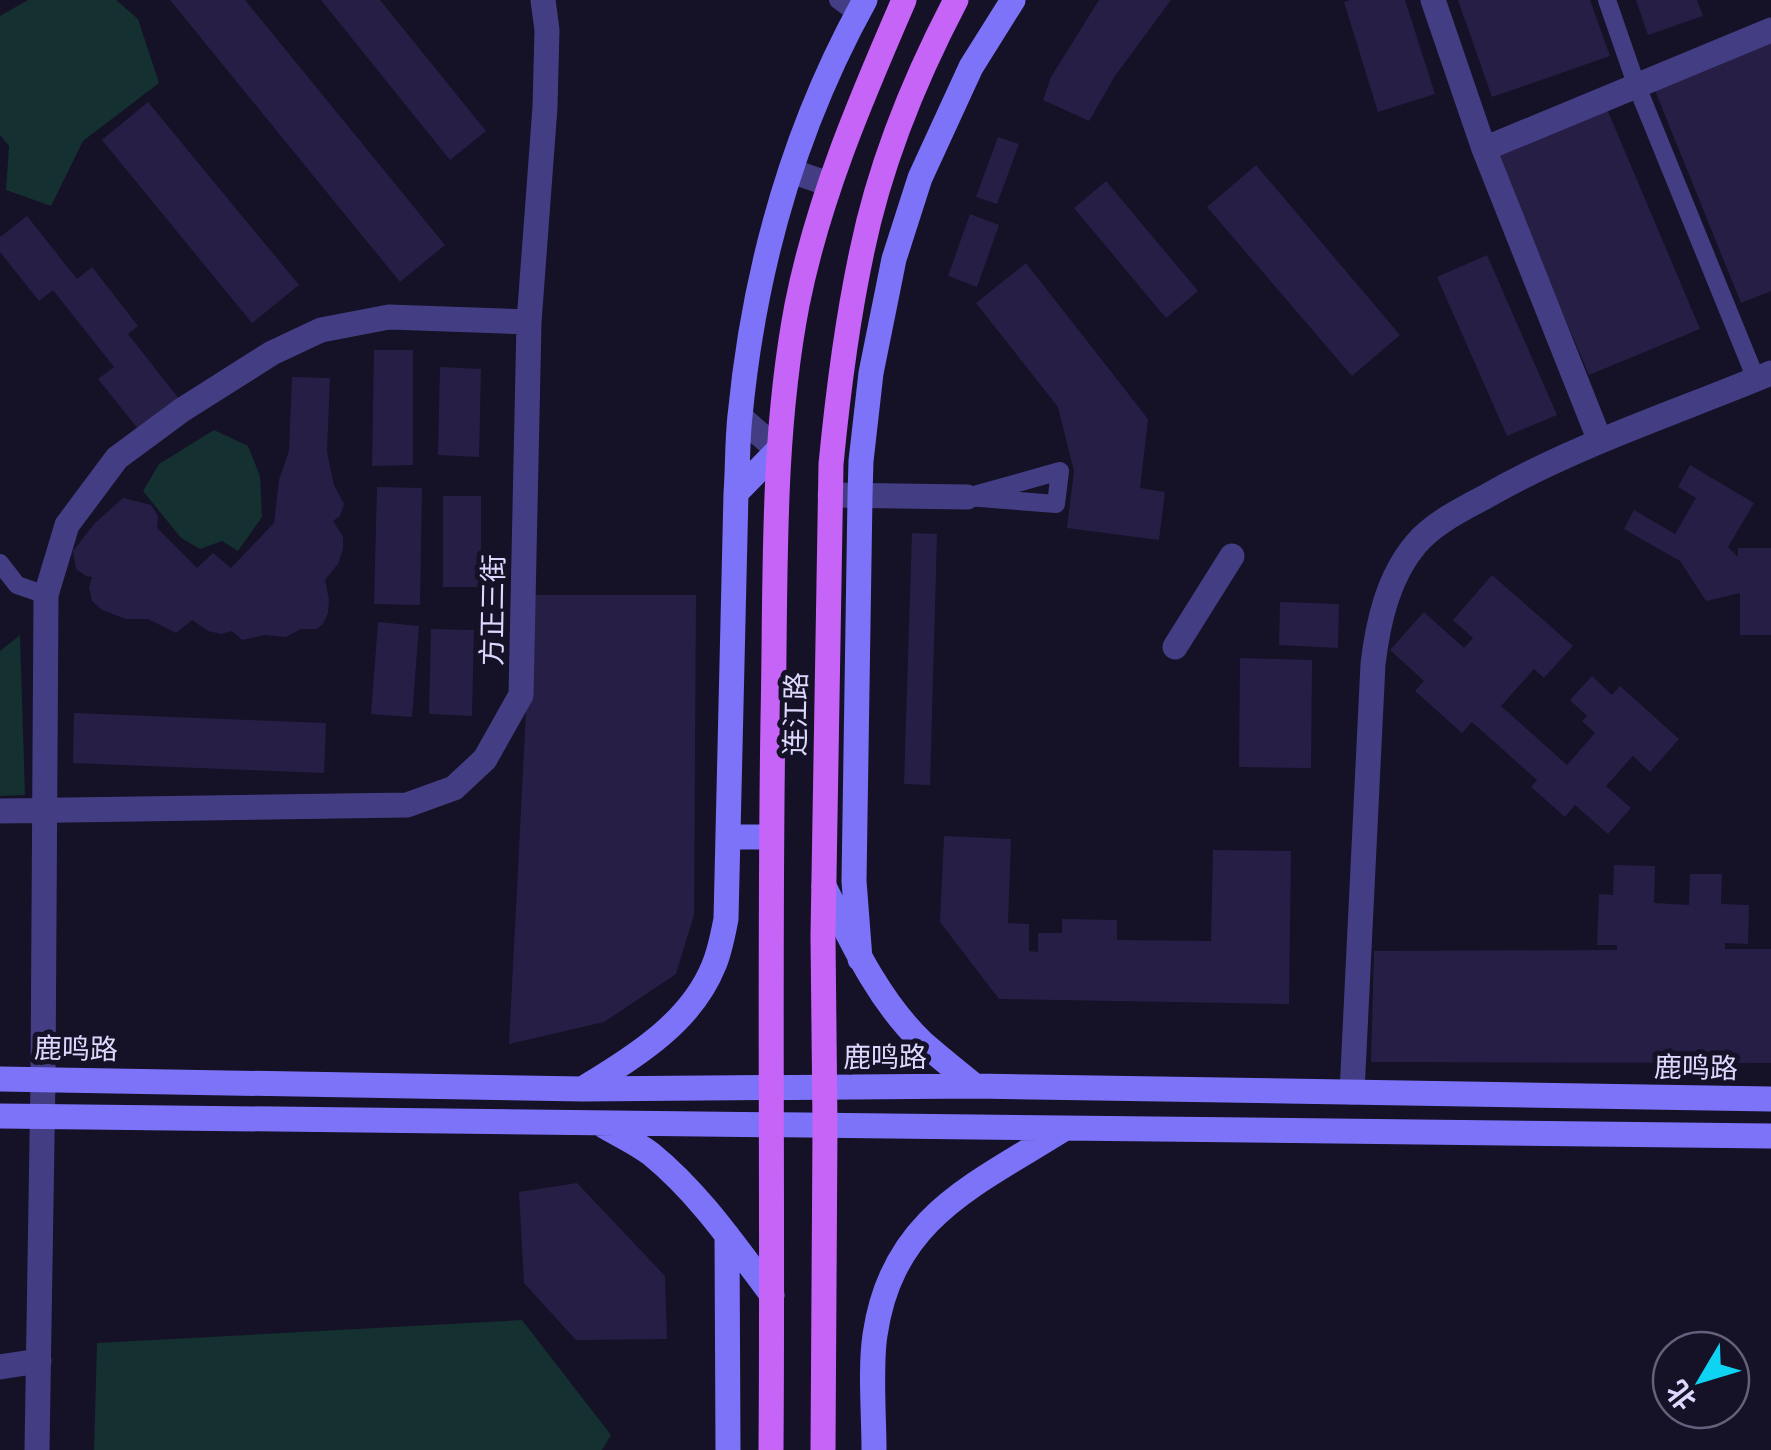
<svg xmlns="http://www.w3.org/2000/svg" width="1771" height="1450" viewBox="0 0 1771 1450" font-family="'DM Sans','Noto Sans SC',sans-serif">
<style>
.green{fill:#143030}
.building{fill:#271e46}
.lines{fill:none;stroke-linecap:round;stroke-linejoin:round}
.lane{stroke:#433e83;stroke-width:18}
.street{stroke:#433e83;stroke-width:25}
.secondary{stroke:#7c73f8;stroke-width:25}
.primary{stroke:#c664f7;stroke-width:25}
.labels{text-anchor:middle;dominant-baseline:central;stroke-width:10;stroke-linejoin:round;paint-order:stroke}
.street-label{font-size:28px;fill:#ddd8fd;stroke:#151126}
</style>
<rect width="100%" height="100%" fill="#151126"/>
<!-- green -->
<path class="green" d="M28 0H116L138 19 159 83 83 141 51 206 6 190 9 146 0 135V16Z
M214 430 248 446 260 476 262 517 238 551 222 541 200 549 181 538 143 491 159 464Z
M20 635 25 795 0 796V651Z
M522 1320 611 1435 602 1450H94L97 1343Z"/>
<!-- building -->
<path class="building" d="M170 0H245L445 245 400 282Z
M321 0H380L486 131 450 160Z
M1099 0H1171L1115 76 1089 121 1043 100 1051 77Z
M1351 0H1405L1435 94 1378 112 1344 2Z
M1458 0H1590L1610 56 1492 97Z
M1636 0H1697L1703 16 1648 35Z
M1771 41V291L1741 303 1654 88Z
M148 102 299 285 252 323 102 140Z
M1607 109 1700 329 1589 375 1496 155Z
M998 137 1019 144 997 204 976 197Z
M1256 165 1400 335 1352 376 1207 207Z
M1106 181 1198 291 1166 318 1074 208Z
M970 214 999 225 977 287 948 276Z
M27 216 77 279 92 267 138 326 128 334 187 409 147 440 98 379 114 367 53 290 39 301 0 252V237Z
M1487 255 1557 415 1507 436 1437 277Z
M1026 263 1148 419 1140 488 1165 492 1159 540 1067 528 1074 471 1058 407 976 303Z
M374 350H413V465L372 466Z
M440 367 481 369 479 457 438 455Z
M292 377 330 378 327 452 334 485 344 504 340 516 333 521 343 537V549L338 564 325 580 329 600 328 613 323 624 317 629H301L286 637 265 635 242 640 232 631 221 634 208 631 192 620 176 633 148 619H126L102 610 92 601 89 587 92 577 86 576 76 569 73 551 94 524 123 498 151 505 158 516 157 528 197 568 213 553 231 568 274 523 279 480 289 451Z
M1690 465 1754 503 1728 547 1738 557V548H1771V635H1740V593L1706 601 1680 561 1624 529 1634 510 1675 534 1696 498 1678 487Z
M377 487 422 488 420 605 374 604Z
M443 496H481V587H443Z
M912 533 937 534 930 785 904 784Z
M1492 575 1573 646 1544 678 1534 669 1501 706 1567 765 1595 733 1582 721 1587 716 1570 700 1592 676 1612 695 1620 686 1679 739 1650 772 1633 756 1606 786 1631 808 1608 834 1575 805 1565 817 1531 787 1537 780 1472 722 1462 733 1415 691 1424 681 1390 650 1424 612 1464 648 1473 638 1453 620Z
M532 595H696L694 915 676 974 604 1022 509 1044Z
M1280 602 1339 604 1338 648 1279 645Z
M378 622 419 626 412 717 371 714Z
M431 629 474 630 472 716 429 714Z
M1240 658 1312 660 1311 768 1239 767Z
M74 713 326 723 324 773 73 763Z
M944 836 1011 839 1008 923 1029 924V951L1038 952V933H1062V919L1117 920V940L1211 941 1213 850 1291 851 1289 1004 999 999 940 922Z
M1614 865 1655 866 1654 903 1689 905 1690 874H1722L1721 904 1749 905 1748 944 1725 943V949H1771V1063L1371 1062 1374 951 1617 950V945H1597L1599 894 1613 895Z
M577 1183 665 1276 667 1339 576 1340 524 1283 519 1192Z"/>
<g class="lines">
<!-- lane -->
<path class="lane" d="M838 0 857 14
M1607 0 1636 84 1756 379
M1060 471 1056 504 967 497Z
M0 563 17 585 46 595"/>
<!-- street -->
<path class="street" d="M1433 0 1484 149 1600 441
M1484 149 1771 30
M791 171 829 184
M740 417 778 450
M830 495 967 497
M1175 647 1232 556
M0 811 407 805 454 788 485 759 521 695 529 322 545 107 547 30 543 0
M1352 1092 1373 664C1378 622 1388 577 1416 544 1434 523 1461 510 1485 497 1575 445 1675 413 1771 373
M0 1367 39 1361
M37 1450 43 1078 46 595 67 525 117 458 182 410 272 353 321 330 389 317 529 322"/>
<!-- secondary -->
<path class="secondary" d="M736 493C738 468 737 442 740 416 754 271 794 128 865 0
M728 837H771
M824 886C851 940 877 999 922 1042 939 1057 958 1072 975 1086
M860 959 854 881 860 496 861 461 871 373 894 259 920 178 971 67 1013 0
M0 1079 583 1089 975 1086 1771 1099
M584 1088C635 1056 691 1023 714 965 720 951 723 934 726 919L736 493 778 450
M0 1116 1771 1136
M604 1126C619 1135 637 1143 651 1154 699 1193 735 1246 772 1295
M727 1235 728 1450
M874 1450C874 1415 870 1368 875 1335 892 1218 973 1186 1064 1129"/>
<!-- primary -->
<path class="primary" d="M771 1450C773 1206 769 962 773 719 776 581 771 441 797 305 818 199 861 99 904 0
M823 1450 825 1126 823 936 831 464C838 392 847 321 862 251 880 164 915 78 956 0"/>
</g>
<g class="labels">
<!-- street labels -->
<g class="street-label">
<text transform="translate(493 610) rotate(-89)">方正三街</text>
<text transform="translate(796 714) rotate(-89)">连江路</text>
<text transform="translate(76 1049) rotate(1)">鹿鸣路</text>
<text x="885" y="1057">鹿鸣路</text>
<text transform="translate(1696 1068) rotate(1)">鹿鸣路</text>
</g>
</g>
<!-- north arrow -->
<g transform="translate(1701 1380) rotate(232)"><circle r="48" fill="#151126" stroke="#65617c" stroke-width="2.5"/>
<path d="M0-8L18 38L0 25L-18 38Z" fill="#0ed3f3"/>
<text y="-15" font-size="28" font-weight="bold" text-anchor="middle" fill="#ddd8fd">北</text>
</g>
</svg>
